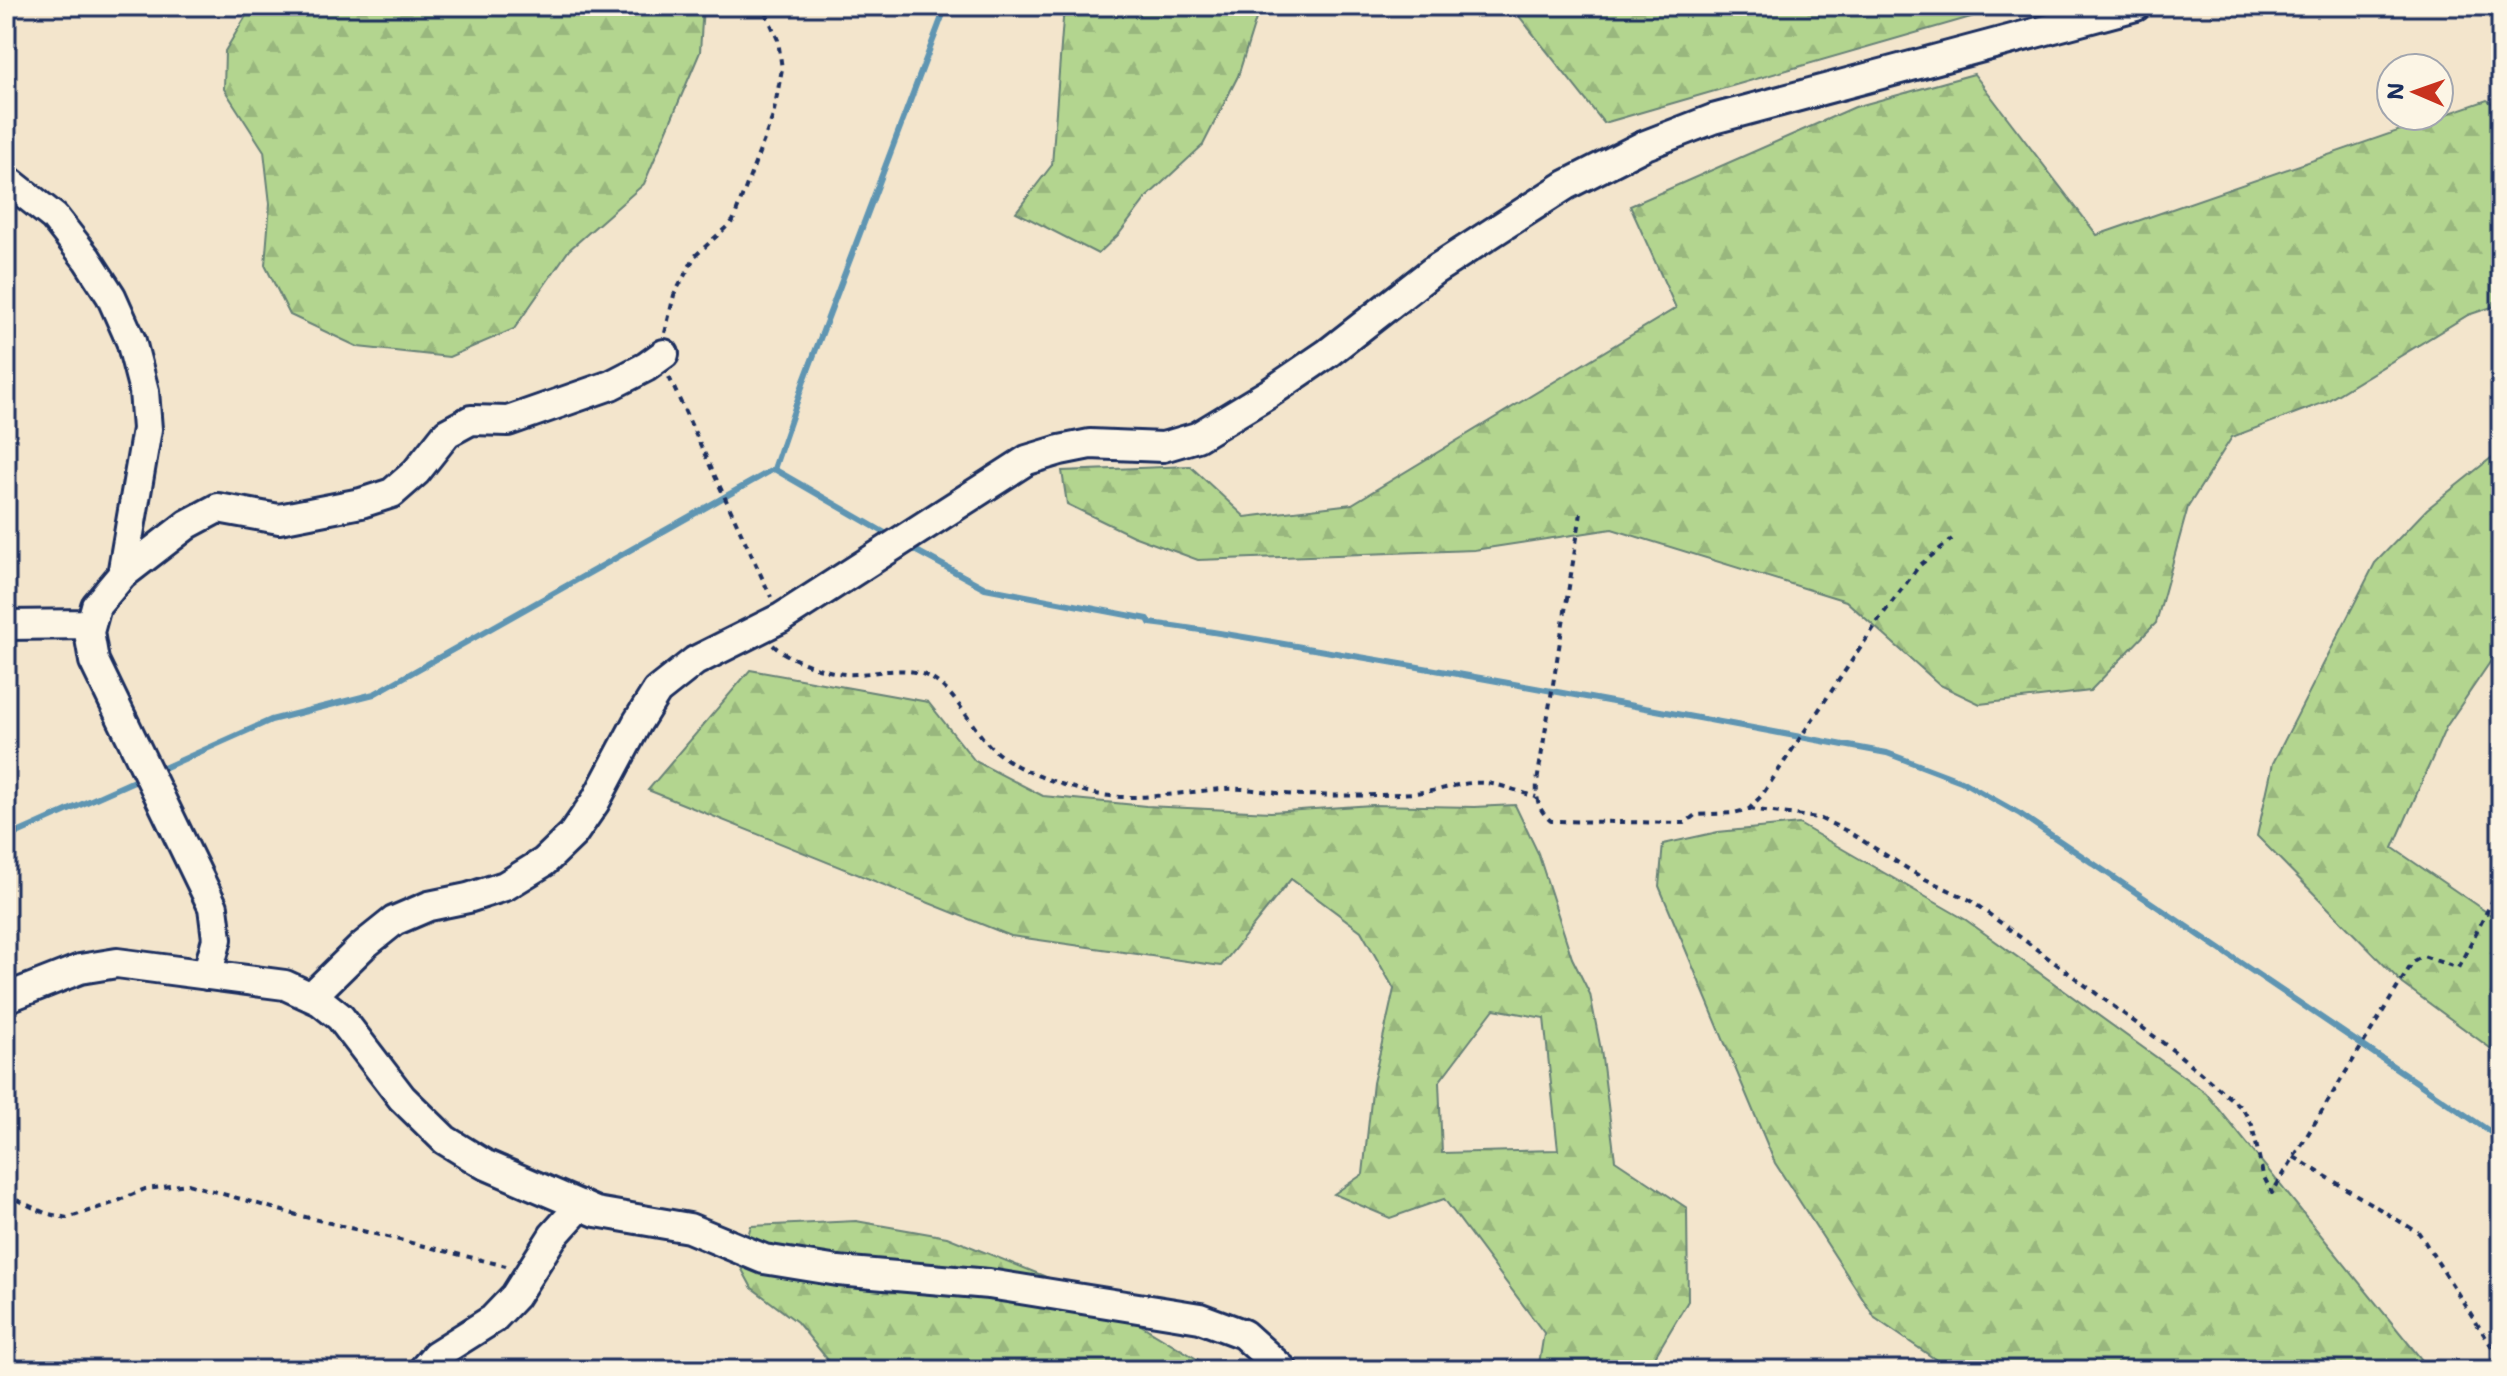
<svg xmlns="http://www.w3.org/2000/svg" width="2507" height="1376" viewBox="0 0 2507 1376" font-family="'Shantell Sans',sans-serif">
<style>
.forest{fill:url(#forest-firs);stroke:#678276;stroke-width:2;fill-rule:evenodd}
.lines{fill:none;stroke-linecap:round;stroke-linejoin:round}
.stream{stroke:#5e95b2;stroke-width:6}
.minor-casing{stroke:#1b2f5e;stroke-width:34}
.path{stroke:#1b2f5e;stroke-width:4;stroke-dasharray:6 6;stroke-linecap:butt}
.minor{stroke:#fcf5e5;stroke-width:28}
</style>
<defs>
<pattern id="forest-firs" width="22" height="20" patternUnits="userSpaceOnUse" patternTransform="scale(2)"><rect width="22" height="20" fill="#b3d58f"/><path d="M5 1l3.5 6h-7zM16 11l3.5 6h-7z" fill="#99b77e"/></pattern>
</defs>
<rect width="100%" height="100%" fill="#f3e5cc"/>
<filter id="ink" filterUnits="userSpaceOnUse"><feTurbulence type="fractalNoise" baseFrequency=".0125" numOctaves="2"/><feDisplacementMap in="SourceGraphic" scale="16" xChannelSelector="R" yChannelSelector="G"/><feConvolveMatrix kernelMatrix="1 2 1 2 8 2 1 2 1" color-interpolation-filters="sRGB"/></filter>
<g filter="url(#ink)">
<!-- forest -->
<path class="forest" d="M252 6H703L700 52 644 184 569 250 514 329 449 357 358 347 290 315 265 265 270 204 264 151 224 89 225 51Z
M1064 6H1260L1238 76 1203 145 1147 197 1119 234 1098 254 1016 212 1052 165Z
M1511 6H2009L1604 123Z
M1974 74 2097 235 2487 100 2501 109V304L2468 315 2325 402 2232 437 2188 507 2156 623 2090 691 1980 704 1940 685 1846 601 1612 529 1474 550 1198 560 1133 536 1067 504 1062 471 1190 466 1245 517 1352 504 1676 308 1630 206 1855 107Z
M2501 450V646L2446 727 2393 848 2501 922V1056L2403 984 2257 836 2273 763 2375 563 2427 509Z
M750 670 928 702 975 761 1043 796 1146 806 1271 812 1372 805 1474 807 1515 805 1538 853 1572 958 1590 994 1601 1050 1615 1160 1687 1208 1688 1301 1647 1370H1538L1544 1333 1444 1199 1390 1218 1334 1194 1363 1174 1373 1083 1394 989 1361 931 1291 879 1221 966 1011 936 648 790ZM1494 1009 1544 1018 1558 1150 1442 1153 1439 1082Z
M1799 824 1966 920 2206 1093 2430 1370H1951L1875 1318 1775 1163 1659 886 1663 844 1718 832Z
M856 1221 947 1237 1091 1295 1215 1370H831L828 1360 797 1322 752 1288 739 1264 751 1226Z"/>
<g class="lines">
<!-- stream -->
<path class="stream" d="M774 469 892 537
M909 547 985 588 1148 619 1150 623C1217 631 1282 644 1348 655 1528 685 1707 720 1887 753L1961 781 2020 814 2501 1139
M157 771 271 720 374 694 774 469 804 381 946 6
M6 838 143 777"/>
<defs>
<path id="minor" d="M6 179 54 217 87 259 111 296 131 341 144 391 147 429 122 575
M6 625 91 624
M207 975 217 939 213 907 94 661 89 632 96 606 122 575 188 524 218 508 279 519 361 503 392 493 416 472 447 433 471 420 508 421 611 385 646 367 664 354
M311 997 364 945 394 921 429 906 468 898 505 886 544 862 573 834 595 802 637 723 657 691 695 661 781 618 1027 460 1060 450 1090 444 1163 447 1197 437 1268 394 1328 353 1433 271 1501 227 1566 185 1643 146 1713 119 2136 6
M6 998 80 969 117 963 285 985 320 1001 340 1017 402 1098 445 1140 484 1164 596 1212 689 1228 764 1259 838 1271 989 1284 1200 1318 1243 1334 1283 1370
M423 1370 436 1355 493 1319 515 1296 553 1236 581 1205"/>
</defs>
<!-- minor casing -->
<use href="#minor" class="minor-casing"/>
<!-- path -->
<path class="path" d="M665 333 674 295 695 256 733 221 773 116 782 69 778 40 763 6
M669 377 771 597
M1581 513 1537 782C1536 799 1538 810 1551 821L1685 823 1695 815 1734 813 1749 809 1762 795 1883 614 1919 566 1952 539
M773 645C787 659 825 672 845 674 874 676 901 663 929 677 957 692 970 727 993 749 1015 770 1052 781 1080 790 1128 805 1176 792 1224 789 1250 787 1277 795 1303 795 1343 796 1384 796 1424 792 1444 790 1463 781 1484 783 1501 784 1520 792 1536 797
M1749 809 1819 818 1847 831 1921 877 1970 900 2178 1054 2243 1109 2252 1125 2263 1175 2272 1193 2413 962 2423 956 2458 968 2501 884
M2294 1157 2419 1233 2501 1361
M6 1195 45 1213 67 1218 113 1203 145 1189 188 1184 297 1215 506 1266"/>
<!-- minor -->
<use href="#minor" class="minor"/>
</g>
</g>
<!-- margin -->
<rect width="2507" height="1376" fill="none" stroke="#fcf5e5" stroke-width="32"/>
<rect x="16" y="16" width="2475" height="1344" fill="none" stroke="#1b2f5e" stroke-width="3" filter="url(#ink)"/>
<!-- north arrow -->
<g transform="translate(2415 92) rotate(272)"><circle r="38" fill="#fcf5e5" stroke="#a2a6af" stroke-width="2"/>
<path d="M0-6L14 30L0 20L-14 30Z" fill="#c8321e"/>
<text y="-12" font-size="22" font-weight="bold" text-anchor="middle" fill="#1b2f5e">N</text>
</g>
</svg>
